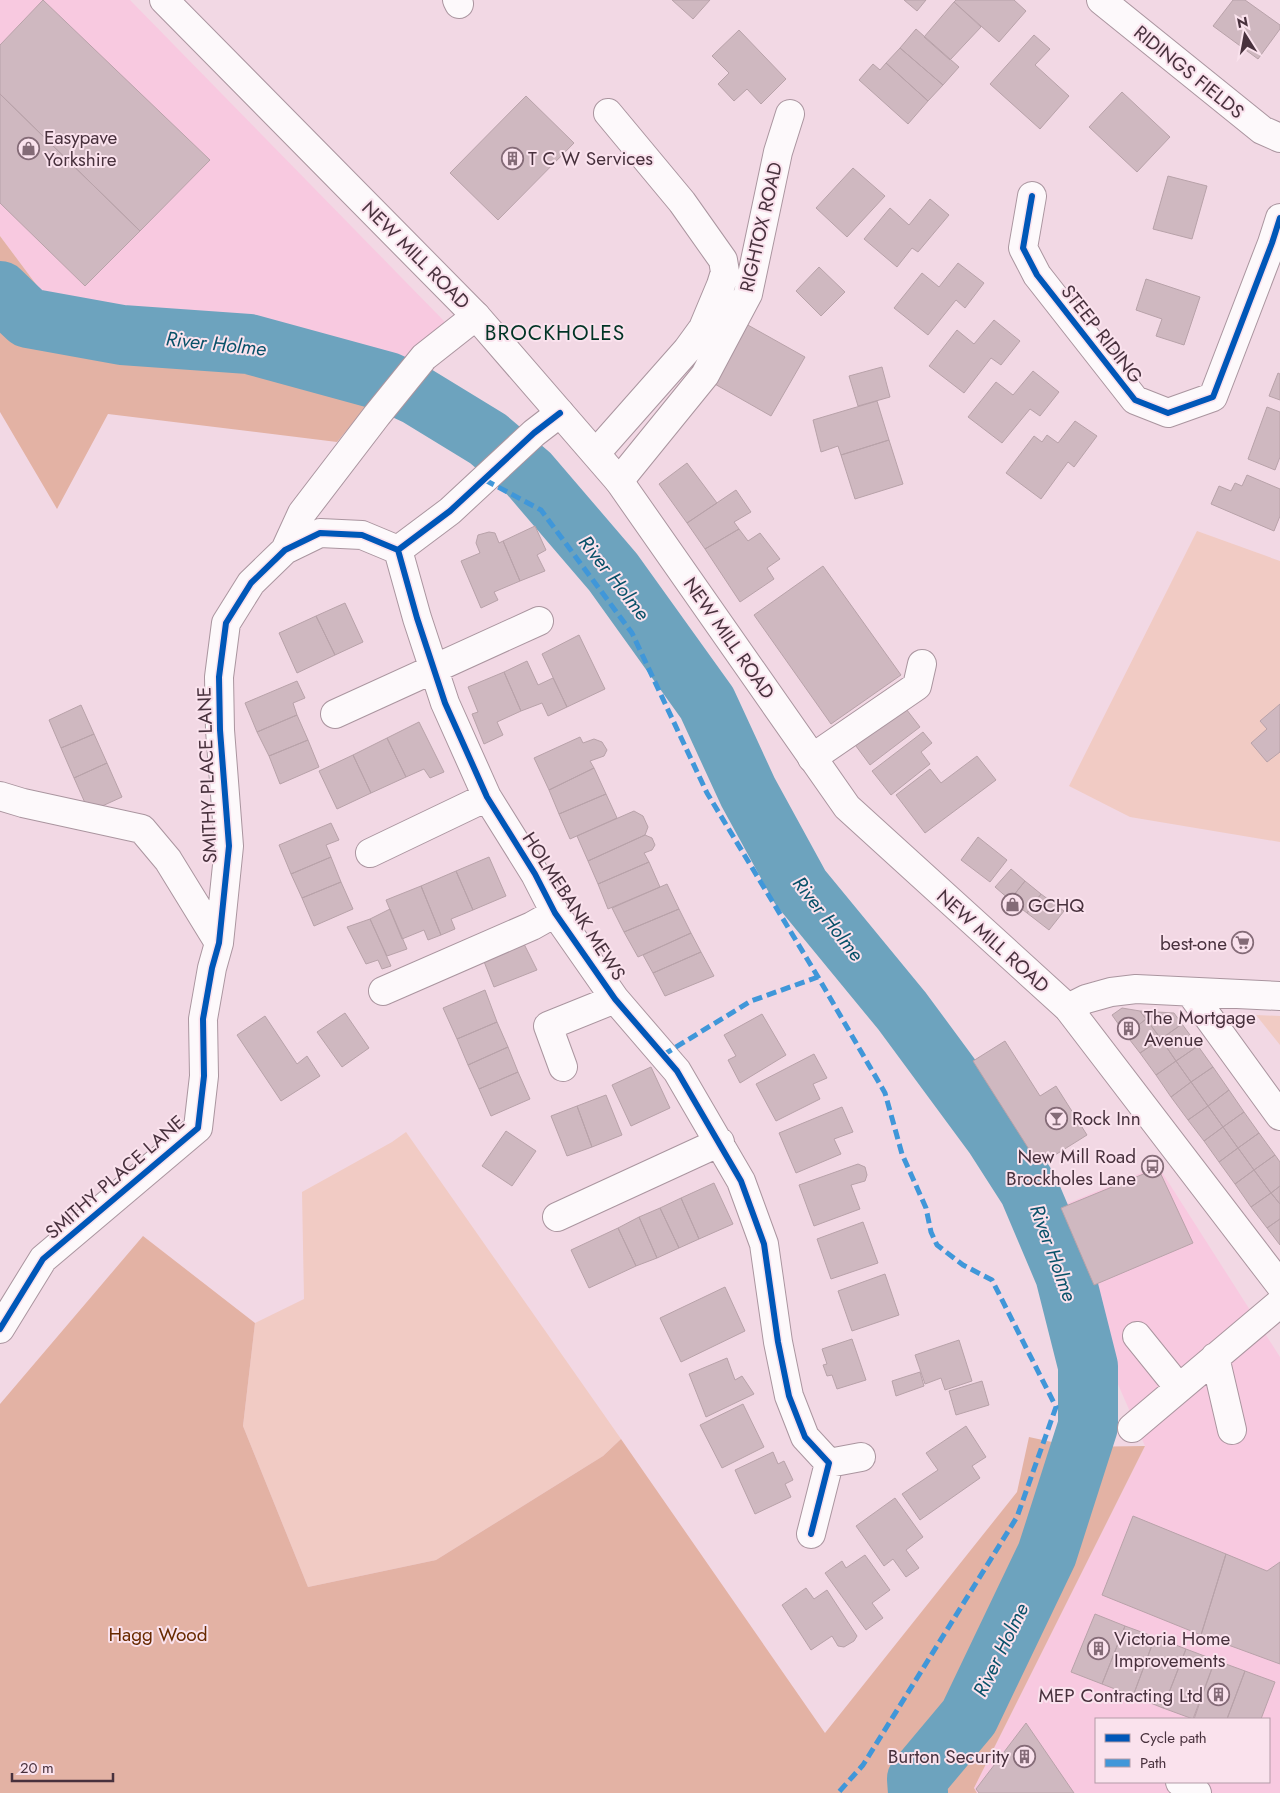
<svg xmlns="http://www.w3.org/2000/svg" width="1280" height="1793" viewBox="0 0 1280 1793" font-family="Jost,sans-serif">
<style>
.built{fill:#f8c9e0;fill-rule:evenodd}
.green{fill:#f1cbc4}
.forest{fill:#e3b2a4}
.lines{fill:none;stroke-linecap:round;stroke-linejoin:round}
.river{stroke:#6da3be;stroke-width:60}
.building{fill:#cfb8c0;stroke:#b8a2a9}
.minor-casing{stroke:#aa959f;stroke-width:30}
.major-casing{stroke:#aa959f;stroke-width:30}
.minor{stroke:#fdf9fb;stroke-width:28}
.major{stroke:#fdf9fb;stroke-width:28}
.quiet{stroke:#4097d9;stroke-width:5;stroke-dasharray:10 5;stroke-linecap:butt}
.cycleway-casing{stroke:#fae2ed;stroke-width:9}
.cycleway{stroke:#0057b8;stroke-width:6}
.labels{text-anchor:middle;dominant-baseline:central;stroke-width:4;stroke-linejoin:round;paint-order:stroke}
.street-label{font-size:19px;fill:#48313d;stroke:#fae2ed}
.poi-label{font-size:19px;fill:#48313d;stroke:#fae2ed;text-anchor:start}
.park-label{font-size:19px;fill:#682a01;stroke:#fae2ed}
.water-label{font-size:20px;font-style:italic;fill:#085169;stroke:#fae2ed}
.quarter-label{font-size:21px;letter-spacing:1px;fill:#003324;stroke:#fae2ed}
</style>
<rect width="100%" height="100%" fill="#f2d8e4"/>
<!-- built -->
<path class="built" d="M0 0H130L446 323 381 389 50 303 0 236Z
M1158 1166 1280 1357V1793H977L974 1788 1145 1446 1117 1382 1092 1292 1059 1207ZM1096 1719H1269V1782H1096Z"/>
<!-- green -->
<path class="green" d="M1197 531 1280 561V842L1130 817 1069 786Z
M1256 1015 1280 1016V1045Z
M406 1132 621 1439 603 1456 436 1560 308 1587 243 1426 255 1323 304 1299 302 1192 392 1142Z"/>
<!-- forest -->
<path class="forest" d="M0 236 50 303 381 389 337 442 108 414 57 509 0 412Z
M143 1236 255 1323 243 1426 308 1587 436 1560 603 1456 621 1439 825 1733 1017 1492 1029 1437 1075 1447 1145 1446 974 1788 977 1793H0V1404Z"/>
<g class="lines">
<!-- river -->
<path class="river" d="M0 291 28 318 122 335 249 344 388 382 416 395 488 439 529 474 613 572 707 703 748 792 800 887 902 1011 995 1137 1029 1190 1065 1275 1088 1366V1426L1047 1554 969 1717 917 1779 918 1793"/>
</g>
<!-- building -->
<path class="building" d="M43 0 210 160 140 231 0 94V45Z
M672 0H710L693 19Z
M904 0H926L917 11Z
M956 0H1014L1026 11 999 42 954 2Z
M1233 0H1245L1280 25V29L1258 59 1213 26Z
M954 2 981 27 950 60 924 37Z
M916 29 959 67 943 85 900 48Z
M739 30 786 79 761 104 747 89 734 101 718 84 729 73 712 56Z
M1034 35 1050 49 1035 65 1069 96 1040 129 990 84Z
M900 48 943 85 928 101 886 63Z
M886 63 928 101 908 124 859 80 873 64 880 70Z
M1122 92 1170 137 1137 172 1089 127Z
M0 94 140 231 85 286 0 203Z
M526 96 574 143 498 220 450 173Z
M853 168 885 196 847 237 816 208Z
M1168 176 1207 186 1192 239 1153 229Z
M930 199 949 215 918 252 912 248 897 267 864 239 890 208 909 225Z
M958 263 984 283 965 308 956 300 928 335 894 308 922 273 939 287Z
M819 267 845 292 821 316 796 291Z
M1146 279 1200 297 1184 345 1156 336 1162 319 1136 310Z
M994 320 1020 341 1001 365 991 358 964 393 929 366 957 330 974 344Z
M746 324 805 357 771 416 713 383Z
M882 367 890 397 858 406 849 376Z
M1033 371 1059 392 1040 416 1030 409 1002 443 968 417 996 382 1013 395Z
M1278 373 1280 374V400L1269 396Z
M877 401 889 440 841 455 838 446 821 452 813 420Z
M1267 407 1280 412V457L1275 470 1248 459Z
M1075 421 1097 436 1074 467 1068 462 1041 499 1006 473 1034 436 1042 442 1047 435 1058 443Z
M889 440 903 484 855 499 841 455Z
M687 463 717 503 687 523 659 484Z
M1247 475 1280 489V516L1274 531 1211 504 1219 486 1231 491 1235 483 1242 486Z
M736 490 751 512 734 522 739 529 705 549 687 523Z
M535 526 546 550 537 555 545 571 520 581 503 541Z
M739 529 748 541 760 533 780 559 767 568 774 579 740 602 705 549Z
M489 532 495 533 499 543 503 541 520 581 494 592 498 600 481 608 461 561 480 553 476 543 478 535Z
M823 566 901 675 831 724 754 615Z
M345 603 363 642 335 655 316 616Z
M316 616 335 655 297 673 279 633Z
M579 635 605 689 567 707 542 654Z
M527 661 538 685 553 678 567 707 548 716 542 703 521 711 504 672Z
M504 672 521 711 497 722 503 735 484 744 472 714 478 712 468 687Z
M297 681 305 698 293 703 297 715 257 732 245 703Z
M1280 704V752L1267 762 1251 743 1267 729 1260 721Z
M81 705 94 734 61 748 49 720Z
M903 705 920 727 870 765 853 742Z
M297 715 308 740 269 756 257 732Z
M419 722 444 772 430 778 424 769 406 777 387 738Z
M923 732 932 743 921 752 930 764 891 795 872 771Z
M94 734 107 763 74 778 61 748Z
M580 737 583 743 594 739 602 742 607 750 604 756 590 761 594 768 549 790 534 758Z
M387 738 406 777 371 793 353 755Z
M308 740 319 767 280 784 269 756Z
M353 755 371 793 337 809 319 771Z
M977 756 996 780 925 833 896 795 930 769 941 783Z
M107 763 122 797 89 812 74 778Z
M594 768 606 794 559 814 549 790Z
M606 794 617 818 570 839 559 814Z
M634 811 643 816 648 827 645 835 588 861 577 836Z
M331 823 339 840 326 845 331 857 291 874 279 845Z
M645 835 652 838 655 845 652 850 644 853 649 862 598 884 588 861Z
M978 837 1007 860 990 882 961 860Z
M331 857 341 882 302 898 291 874Z
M489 857 506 896 473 910 456 871Z
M649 862 660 887 608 909 598 884Z
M1011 869 1025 881 1010 900 995 887Z
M456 871 473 910 451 919 455 929 441 935 421 886Z
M1025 881 1041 894 1027 913 1010 900Z
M341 882 353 909 314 926 302 898Z
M667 884 679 909 624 932 612 908Z
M421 886 441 935 428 940 424 930 402 939 386 900Z
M1041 894 1064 911 1049 930 1027 913Z
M390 909 407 949 387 956 370 919Z
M679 909 691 933 638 957 624 932Z
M370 919 391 966 382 969 378 960 366 964 347 927Z
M691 933 701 952 653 973 643 955Z
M523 942 537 970 494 987 483 959Z
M701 952 714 976 665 996 653 973Z
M485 990 497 1022 457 1039 443 1008Z
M1122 1008 1140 1011 1146 1019 1126 1035 1112 1015Z
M1140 1011 1174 1013 1182 1024 1161 1039Z
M345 1013 369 1048 342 1067 317 1032Z
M762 1014 786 1055 740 1083 728 1060 736 1056 724 1035Z
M265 1016 297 1064 307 1056 320 1076 281 1101 237 1035Z
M1146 1019 1161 1039 1140 1053 1126 1035Z
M497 1022 508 1047 468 1065 457 1039Z
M1182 1024 1198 1046 1176 1061 1161 1039Z
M1161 1039 1176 1061 1156 1075 1140 1053Z
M1005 1041 1040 1096 1056 1086 1087 1135 1039 1165 973 1061Z
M1198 1046 1213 1067 1191 1082 1176 1061Z
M508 1047 518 1072 479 1089 468 1065Z
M814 1054 827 1078 813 1084 820 1099 776 1121 756 1084Z
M1176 1061 1191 1082 1171 1097 1156 1075Z
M651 1067 670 1108 631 1126 612 1085Z
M1213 1067 1229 1090 1208 1106 1191 1082Z
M518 1072 530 1099 491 1116 479 1089Z
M1191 1082 1208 1106 1188 1120 1171 1097Z
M1229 1090 1244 1112 1223 1127 1208 1106Z
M606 1095 622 1135 592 1147 577 1106Z
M577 1106 592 1147 567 1156 551 1116Z
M1208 1106 1223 1127 1204 1141 1188 1120Z
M842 1107 853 1132 834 1139 841 1154 796 1173 779 1133Z
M1244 1112 1259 1133 1238 1148 1223 1127Z
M1223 1127 1238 1148 1219 1162 1204 1141Z
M506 1131 536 1151 512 1186 482 1166Z
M1259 1133 1275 1155 1254 1170 1238 1148Z
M1238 1148 1254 1170 1235 1184 1219 1162Z
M1275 1155 1280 1162V1186L1271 1193 1254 1170Z
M858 1164 865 1167 867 1175 865 1181 851 1185 860 1209 814 1226 799 1185Z
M1158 1168 1193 1243 1094 1285 1061 1208Z
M1254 1170 1271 1193 1251 1207 1235 1184Z
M714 1183 733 1224 699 1239 681 1198Z
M1280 1186V1204L1271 1193Z
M1271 1193 1280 1204V1219L1267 1228 1251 1207Z
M681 1198 699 1239 679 1248 660 1208Z
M660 1208 679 1248 657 1258 639 1217Z
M639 1217 657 1258 636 1266 618 1228Z
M1280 1219V1245L1267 1228Z
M863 1222 878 1263 831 1279 817 1239Z
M618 1228 636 1266 589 1288 571 1250Z
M885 1274 899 1315 852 1331 838 1291Z
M725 1287 745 1331 681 1362 660 1318Z
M852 1339 866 1380 837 1389 832 1375 827 1376 823 1365 827 1364 822 1349Z
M959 1340 972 1381 945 1390 941 1378 925 1384 915 1355Z
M727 1358 735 1380 742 1376 754 1394 706 1417 689 1374Z
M920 1372 924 1386 896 1396 892 1381Z
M982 1381 989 1405 956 1415 949 1391Z
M743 1404 764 1447 722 1468 700 1425Z
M966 1426 986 1457 972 1466 980 1478 920 1520 902 1494 938 1470 926 1453Z
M773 1452 778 1464 784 1461 793 1480 785 1484 791 1497 755 1514 735 1470Z
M895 1498 923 1537 906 1550 919 1568 906 1577 893 1559 884 1566 856 1526Z
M1133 1516 1226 1554 1201 1635 1102 1595Z
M1226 1554 1267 1571 1280 1562V1664L1201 1635Z
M865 1555 890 1590 872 1603 883 1618 866 1630 825 1573 842 1561 846 1568Z
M806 1588 814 1599 827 1590 857 1636 854 1641 844 1647 838 1646 832 1636 811 1650 782 1605Z
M1095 1614 1125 1626 1102 1684 1071 1672Z
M1125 1626 1155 1637 1133 1696 1102 1684Z
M1155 1637 1186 1649 1163 1708 1133 1696Z
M1186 1649 1215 1660 1193 1719 1163 1708Z
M1215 1660 1245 1671 1227 1719H1194Z
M1245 1671 1275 1682 1261 1719H1227Z
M1026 1723 1074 1793H979L976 1789Z"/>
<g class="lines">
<defs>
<path id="minor" d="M457 0 459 4
M1101 0 1262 130 1280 138
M1032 196 1023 248 1037 275 1135 400 1168 413 1213 397 1272 243 1280 218
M596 453 687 350 703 328 721 285 725 272 723 260 682 202 608 113
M619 481 705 375 748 294 778 152 790 114
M285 550 302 513 377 415 424 357 476 316
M398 550 417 618 445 703 487 797 535 874 555 913 615 999 677 1071 741 1181 764 1244 778 1342 789 1396 805 1437 829 1463 811 1534
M335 714 539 621
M812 758 917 686 922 664
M0 796 23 803 142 829 168 860 219 943
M370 853 487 797
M383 991 532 926 555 913
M1190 992 1280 1116
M1068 1008 1086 999 1111 992 1136 989 1280 996
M563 1067 548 1026 615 999
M557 1217 720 1142
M0 1329 43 1259 198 1128 204 1076 203 1019 212 968 219 943 229 846 220 730 219 677 226 623 251 583 285 550 320 533 362 535 398 550 450 511 534 433 560 413
M1137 1336 1179 1388
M1215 1357 1232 1430
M1132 1428 1280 1303
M829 1463 861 1457
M1180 1782 1197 1793"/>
<path id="major" d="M164 0 476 316 619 481 847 807 1068 1008 1280 1285"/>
</defs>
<!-- minor casing -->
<use href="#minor" class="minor-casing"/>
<!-- major casing -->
<use href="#major" class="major-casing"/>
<!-- minor -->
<use href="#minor" class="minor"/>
<!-- major -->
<use href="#major" class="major"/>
<!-- quiet -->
<path class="quiet" d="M485 480 541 510 632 633 707 793 818 977 885 1093 902 1154 926 1208 931 1232 937 1245 963 1265 992 1280 1056 1407 1017 1517 863 1765 838 1793
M663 1055 751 1001 818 977"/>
<defs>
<path id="cycleway" d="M1032 196 1023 248 1037 275 1135 400 1168 413 1213 397 1272 243 1280 218
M398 550 417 618 445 703 487 797 535 874 555 913 615 999 677 1071 741 1181 764 1244 778 1342 789 1396 805 1437 829 1463 811 1534
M0 1329 43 1259 198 1128 204 1076 203 1019 212 968 219 943 229 846 220 730 219 677 226 623 251 583 285 550 320 533 362 535 398 550 450 511 534 433 560 413"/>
</defs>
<!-- cycleway casing -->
<use href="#cycleway" class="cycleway-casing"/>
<!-- cycleway -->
<use href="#cycleway" class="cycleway"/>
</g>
<!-- icons -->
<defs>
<symbol id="shop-ring" viewBox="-11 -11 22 22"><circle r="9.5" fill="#fae2ed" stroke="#846b77" stroke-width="1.5"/><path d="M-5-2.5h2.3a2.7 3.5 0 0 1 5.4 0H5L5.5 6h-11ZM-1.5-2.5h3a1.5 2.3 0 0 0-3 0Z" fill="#846b77"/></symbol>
<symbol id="building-ring" viewBox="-11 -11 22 22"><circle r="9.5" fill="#fae2ed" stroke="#846b77" stroke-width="1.5"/><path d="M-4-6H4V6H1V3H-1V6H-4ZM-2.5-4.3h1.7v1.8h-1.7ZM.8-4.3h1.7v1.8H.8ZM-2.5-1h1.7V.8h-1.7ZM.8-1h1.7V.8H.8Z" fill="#846b77"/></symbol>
<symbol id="supermarket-ring" viewBox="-11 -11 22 22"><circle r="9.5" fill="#fae2ed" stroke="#846b77" stroke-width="1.5"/><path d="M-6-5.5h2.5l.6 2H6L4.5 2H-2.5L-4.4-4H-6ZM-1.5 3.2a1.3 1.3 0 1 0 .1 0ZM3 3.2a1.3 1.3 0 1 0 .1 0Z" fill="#846b77"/></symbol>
<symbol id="bar-ring" viewBox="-11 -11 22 22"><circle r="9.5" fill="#fae2ed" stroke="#846b77" stroke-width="1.5"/><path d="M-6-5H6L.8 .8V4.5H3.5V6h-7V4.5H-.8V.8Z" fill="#846b77"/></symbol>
<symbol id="bus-ring" viewBox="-11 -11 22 22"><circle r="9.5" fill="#fae2ed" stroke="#846b77" stroke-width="1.5"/><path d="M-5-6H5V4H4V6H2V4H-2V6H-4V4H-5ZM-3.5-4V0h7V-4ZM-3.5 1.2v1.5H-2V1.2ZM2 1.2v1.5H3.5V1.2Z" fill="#846b77"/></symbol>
</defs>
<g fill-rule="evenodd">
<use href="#shop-ring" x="16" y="136" width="25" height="25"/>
<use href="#building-ring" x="500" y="146" width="25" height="25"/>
<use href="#shop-ring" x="1000" y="892" width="25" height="25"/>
<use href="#supermarket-ring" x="1230" y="930" width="25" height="25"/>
<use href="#building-ring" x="1116" y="1016" width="25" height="25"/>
<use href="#bar-ring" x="1044" y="1106" width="25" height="25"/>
<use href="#bus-ring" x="1140" y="1154" width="25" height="25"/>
<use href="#building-ring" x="1086" y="1636" width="25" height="25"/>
<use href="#building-ring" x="1206" y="1682" width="25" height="25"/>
<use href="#building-ring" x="1012" y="1744" width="25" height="25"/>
</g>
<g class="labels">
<!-- street labels -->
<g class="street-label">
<text transform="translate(1189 72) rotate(39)">RIDINGS FIELDS</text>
<text transform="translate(761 227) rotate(-77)">RIGHTOX ROAD</text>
<text transform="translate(416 255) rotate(45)">NEW MILL ROAD</text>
<text transform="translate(1102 334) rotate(52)">STEEP RIDING</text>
<text transform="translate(729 638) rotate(55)">NEW MILL ROAD</text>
<text transform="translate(207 775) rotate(-92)">SMITHY PLACE LANE</text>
<text transform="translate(574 906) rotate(57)">HOLMEBANK MEWS</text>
<text transform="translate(993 941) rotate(42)">NEW MILL ROAD</text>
<text transform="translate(115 1177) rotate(-41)">SMITHY PLACE LANE</text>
</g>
<!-- poi labels -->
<g class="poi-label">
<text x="44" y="137">Easypave<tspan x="44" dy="22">Yorkshire</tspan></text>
<text x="528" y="158">T C W Services</text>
<text x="1028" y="905">GCHQ</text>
<text x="1227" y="943" text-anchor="end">best-one</text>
<text x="1144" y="1017">The Mortgage<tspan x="1144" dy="22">Avenue</tspan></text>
<text x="1072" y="1118">Rock Inn</text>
<text x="1136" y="1156" text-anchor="end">New Mill Road<tspan x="1136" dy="22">Brockholes Lane</tspan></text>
<text x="1114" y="1638">Victoria Home<tspan x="1114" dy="22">Improvements</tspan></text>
<text x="1203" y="1695" text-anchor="end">MEP Contracting Ltd</text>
<text x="1009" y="1756" text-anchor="end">Burton Security</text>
</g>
<!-- park labels -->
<g class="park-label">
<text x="158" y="1634">Hagg Wood</text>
</g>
<!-- water labels -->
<g class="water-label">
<text transform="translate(216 344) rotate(6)">River Holme</text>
<text transform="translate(614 578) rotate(52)">River Holme</text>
<text transform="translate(828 919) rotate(52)">River Holme</text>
<text transform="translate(1053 1253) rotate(70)">River Holme</text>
<text transform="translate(1001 1650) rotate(-64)">River Holme</text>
</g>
<!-- quarter labels -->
<g class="quarter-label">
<text x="555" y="333">BROCKHOLES</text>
</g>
</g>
<!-- legend -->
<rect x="1095" y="1718" width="175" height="65" fill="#fae2ed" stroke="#b39ba7"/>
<rect x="1105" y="1734" width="25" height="8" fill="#0057b8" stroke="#b39ba7"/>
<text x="1140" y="1743" font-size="15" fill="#48313d">Cycle path</text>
<rect x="1105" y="1759" width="25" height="8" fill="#4097d9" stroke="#b39ba7"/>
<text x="1140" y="1768" font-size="15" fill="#48313d">Path</text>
<!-- north arrow -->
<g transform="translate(1245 35) rotate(349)" stroke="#fae2ed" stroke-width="4" paint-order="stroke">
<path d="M0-4L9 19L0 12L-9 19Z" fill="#48313d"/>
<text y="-8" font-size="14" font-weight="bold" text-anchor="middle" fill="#48313d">N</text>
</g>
<!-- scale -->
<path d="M12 1773v8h101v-8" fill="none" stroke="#48313d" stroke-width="2.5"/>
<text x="20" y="1773" font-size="15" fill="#48313d" stroke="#fae2ed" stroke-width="4" paint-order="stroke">20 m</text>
</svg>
